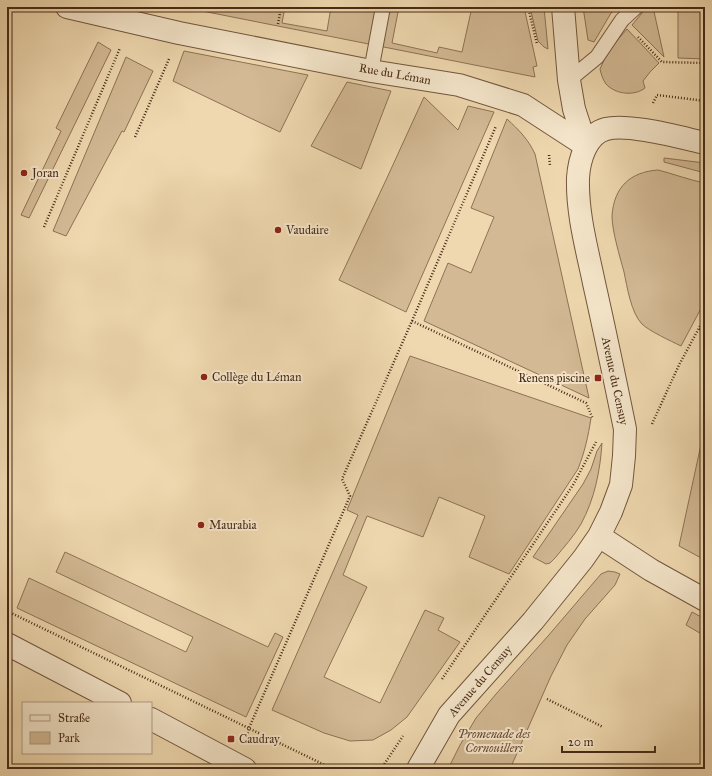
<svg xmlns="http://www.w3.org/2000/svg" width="712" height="776" viewBox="0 0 712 776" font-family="'IM FELL Great Primer',serif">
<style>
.green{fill:#d3ba95;stroke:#8e7256}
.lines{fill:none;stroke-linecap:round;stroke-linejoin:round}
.lane-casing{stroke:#72563d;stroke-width:16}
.street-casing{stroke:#72563d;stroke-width:24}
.path{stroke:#482a17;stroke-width:2.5;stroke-dasharray:1 2;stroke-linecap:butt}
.lane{stroke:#f5e6cb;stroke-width:14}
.street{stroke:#f5e6cb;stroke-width:22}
.poi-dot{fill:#8f2418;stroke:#f5e6cb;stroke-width:1.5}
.labels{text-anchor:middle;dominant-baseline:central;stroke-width:4;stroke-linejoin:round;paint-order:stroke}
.street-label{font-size:12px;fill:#482a17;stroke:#f5e6cb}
.poi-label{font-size:12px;fill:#482a17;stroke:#f5e6cb;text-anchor:start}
.park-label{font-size:12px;font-style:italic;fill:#644730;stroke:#f5e6cb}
</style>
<rect width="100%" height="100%" fill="#efd8af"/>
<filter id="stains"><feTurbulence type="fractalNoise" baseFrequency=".005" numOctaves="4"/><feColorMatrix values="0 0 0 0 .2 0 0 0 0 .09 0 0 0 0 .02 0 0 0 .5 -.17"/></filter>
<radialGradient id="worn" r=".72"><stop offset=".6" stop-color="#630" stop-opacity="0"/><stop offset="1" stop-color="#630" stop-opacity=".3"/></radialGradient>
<!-- green -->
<path class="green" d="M182 7H285L282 23 327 31 331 7H399L392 43 437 53 439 47 462 52 472 7H524L537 66 533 67 535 77Z
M530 7H544L548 49 544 47 538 41Z
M583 7H619L611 13 594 42 588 40Z
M647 7H653L664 57 632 25Z
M678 7H705V59L678 58Z
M627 29 659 63 650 72 643 81 645 88C635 96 616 95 606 84 603 80 601 74 600 69L608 51Z
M98 42 111 50 29 218 21 215 61 131 56 128Z
M184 51 308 75 280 132 248 117 173 81Z
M126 57 153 71 124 132 122 131 66 236 53 231Z
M347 82 391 91 361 169 311 146Z
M424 97 458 130 468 106 494 112 406 312 339 280 386 180Z
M507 119C519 130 528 139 535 154L589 398 424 321 448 263 471 273 494 217 471 208Z
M664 158 705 163V173L664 162Z
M658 170C674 174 689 180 705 183V301L681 346C671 341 649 331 642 324 631 313 627 286 624 272 620 257 612 231 612 216 614 187 630 172 658 170Z
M410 356 591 418C588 437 585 451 578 469L509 574 469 557 485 516 439 497 423 537 367 516 343 575 367 587 324 677 380 703 425 610 444 618 438 630 460 642 407 717 391 730 373 740 350 741 324 733 272 710 358 515 347 510Z
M705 426V560L679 546Z
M602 443C600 471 595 498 581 524 574 536 564 547 555 558L550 563 546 564 533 557 583 484 591 469 597 451Z
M65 552 268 647 275 633 283 637 246 717 17 608 29 578 186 652 193 637 56 572Z
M608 571 615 572 620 574 615 585 585 619 567 645 551 676 510 769H448L460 745 476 718 496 694 548 636 601 574Z
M692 612 705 619V636L686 625Z"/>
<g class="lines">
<defs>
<path id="lane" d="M371 71 383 7
M569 80 597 57 622 20 636 7"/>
<path id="street" d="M67 7 179 33 371 71 459 85 523 105 586 146
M563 7 569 80 574 109 586 146
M599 536 651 570 705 600
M7 644 120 703
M151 719 245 769
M418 769 449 715 533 621 583 559 599 536 611 512 621 485 624 456 625 429C615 380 605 332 594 283 587 249 577 214 578 178 579 161 586 134 606 129 628 123 682 138 705 143"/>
</defs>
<!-- lane casing -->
<use href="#lane" class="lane-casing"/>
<!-- street casing -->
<use href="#street" class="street-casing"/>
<!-- path -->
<path class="path" d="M528 7 537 44
M278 24 281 7
M638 37 662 62 705 63
M653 103 657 95 705 101
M135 137 169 59
M549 155 550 166
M44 227 120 48
M412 321 586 403 593 419
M699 329 705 332
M652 424 679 365 705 317
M7 611 333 769
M442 679 573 485 596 442
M547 699 603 727
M246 739 249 728 350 496 342 479 412 321 496 126
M381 769 403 736"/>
<!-- lane -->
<use href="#lane" class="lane"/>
<!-- street -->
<use href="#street" class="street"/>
</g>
<!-- markers -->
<g class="poi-dot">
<circle cx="24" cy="173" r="4"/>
<circle cx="278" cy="230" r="4"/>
<circle cx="204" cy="377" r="4"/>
<rect x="594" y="374" width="8" height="8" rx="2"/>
<circle cx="201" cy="525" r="4"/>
<rect x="227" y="735" width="8" height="8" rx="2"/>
</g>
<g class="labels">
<!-- street labels -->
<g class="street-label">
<text transform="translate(395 74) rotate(10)">Rue du Léman</text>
<text transform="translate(615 381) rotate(78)">Avenue du Censuy</text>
<text transform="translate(480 681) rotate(-49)">Avenue du Censuy</text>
</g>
<!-- poi labels -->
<g class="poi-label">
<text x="32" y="173">Joran</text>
<text x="286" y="230">Vaudaire</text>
<text x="212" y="377">Collège du Léman</text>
<text x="590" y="378" text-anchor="end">Renens piscine</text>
<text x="209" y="525">Maurabia</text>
<text x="239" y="739">Caudray</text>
</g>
<!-- park labels -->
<g class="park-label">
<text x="494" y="734">Promenade des<tspan x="494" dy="14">Cornouillers</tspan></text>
</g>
</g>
<!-- margin -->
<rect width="712" height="776" fill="none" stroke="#efd8af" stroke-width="24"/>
<rect x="8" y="8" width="696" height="760" fill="none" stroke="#482a17" stroke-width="2"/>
<rect x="12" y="12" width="688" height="752" fill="none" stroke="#482a17"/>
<!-- legend -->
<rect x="22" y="702" width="130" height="52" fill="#f5e6cb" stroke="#b09b83"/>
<rect x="30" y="715" width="20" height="6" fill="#f5e6cb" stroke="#b09b83"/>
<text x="58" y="722" font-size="12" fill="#482a17">Straße</text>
<rect x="30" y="732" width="20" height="12" fill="#d3ba95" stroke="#b09b83"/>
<text x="58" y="742" font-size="12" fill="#482a17">Park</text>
<!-- scale -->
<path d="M562 746v6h93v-6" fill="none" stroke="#482a17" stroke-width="2"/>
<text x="568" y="746" font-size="12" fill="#482a17" stroke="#f5e6cb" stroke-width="3" paint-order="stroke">20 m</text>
<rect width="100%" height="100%" filter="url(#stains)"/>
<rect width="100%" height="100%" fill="url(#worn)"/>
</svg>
